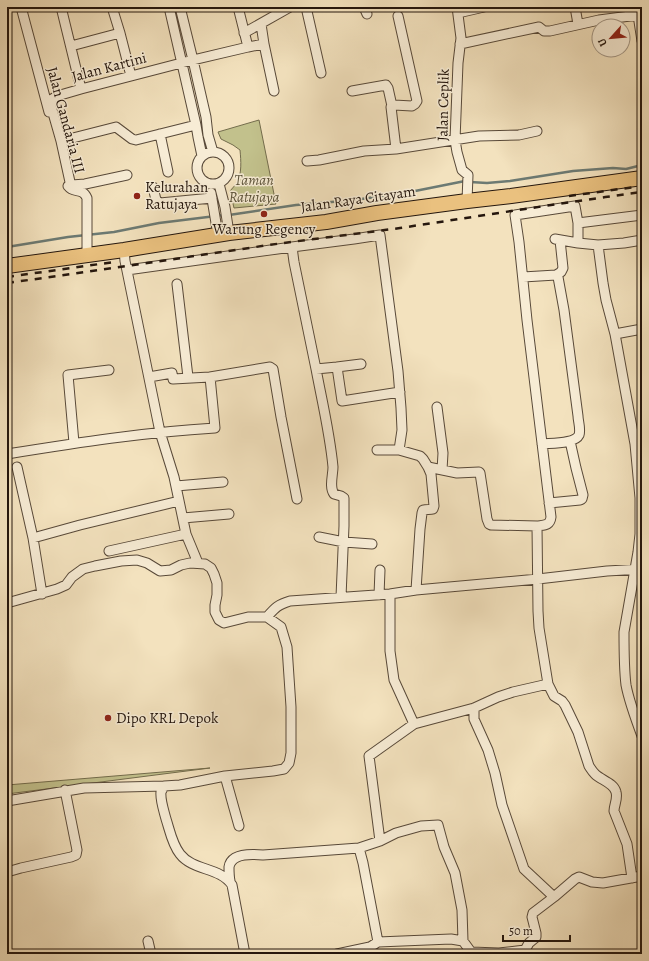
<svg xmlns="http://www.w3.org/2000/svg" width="649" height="961" viewBox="0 0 649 961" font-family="Alegreya,serif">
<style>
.green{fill:#c2c18c;stroke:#736c4c}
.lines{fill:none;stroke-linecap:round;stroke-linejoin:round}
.stream{stroke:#6c7a73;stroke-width:2.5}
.minor-casing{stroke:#584939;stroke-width:11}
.primary-casing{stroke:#24160d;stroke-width:16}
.minor{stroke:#f7ecd5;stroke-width:9}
.primary{stroke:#eac17f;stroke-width:14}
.rail{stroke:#24160d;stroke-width:2.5;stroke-dasharray:7 7;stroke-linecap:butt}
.poi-dot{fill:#8f2418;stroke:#f7ecd5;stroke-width:1.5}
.labels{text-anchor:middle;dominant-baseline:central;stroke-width:3;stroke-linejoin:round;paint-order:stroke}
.street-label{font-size:15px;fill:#24160d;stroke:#f7ecd5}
.park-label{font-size:15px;font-style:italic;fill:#5b5239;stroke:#f7ecd5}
.poi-label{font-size:15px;fill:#24160d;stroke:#f7ecd5;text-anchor:start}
</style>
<rect width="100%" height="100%" fill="#f3e2be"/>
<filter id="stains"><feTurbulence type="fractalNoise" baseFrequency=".005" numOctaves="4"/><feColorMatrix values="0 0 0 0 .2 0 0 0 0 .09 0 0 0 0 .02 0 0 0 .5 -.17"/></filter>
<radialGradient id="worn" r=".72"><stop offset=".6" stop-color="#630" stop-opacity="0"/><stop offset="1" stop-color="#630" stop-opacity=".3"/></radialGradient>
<!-- green -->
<path class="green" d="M259 120 276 204 234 208 230 191C232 188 235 186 237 183 242 173 241 161 240 150L233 145 221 139 218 132Z
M210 768 7 794V785Z"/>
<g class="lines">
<!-- stream -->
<path class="stream" d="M470 182 487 183 510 181 573 171 613 168 626 169 642 165
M229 215 296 205 355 200 415 191 465 181
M7 247 68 237 114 232 159 223 224 215"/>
<defs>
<path id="minor" d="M21 7 49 112
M61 7 81 89
M112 7 120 33
M169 7 196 125 198 137 202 156
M180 7 193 60 206 117 208 135 213 152
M238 7 248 47
M306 7 321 73
M364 7 367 14
M457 7 461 38 458 63 455 140 457 152 462 170 468 175 467 201
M575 7 578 24
M458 13 484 7
M638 15 642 41
M261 24 264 44
M244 33 290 7
M460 44 539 27 544 31H550L599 20 638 15 637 7
M71 46 120 33 131 76
M352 91 386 85 388 88 392 106
M160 134 168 172
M61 141 116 127 132 139 136 140 196 125
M396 149 391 107 392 106 394 105 412 106 415 104 417 101 398 16
M197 168a16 16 0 1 1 32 0a16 16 0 1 1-32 0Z
M307 161 319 160 364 151 396 149 479 136 519 135 537 131
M127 175 85 184 72 185 70 182 61 141 51 106 52 99 57 96 81 89 193 60 248 47 264 44 274 91
M219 184 225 207 229 233
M68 186C74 194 82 187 87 198V255
M153 187 156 200 160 203 212 198
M211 193 218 235
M578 223 575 206 515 215 519 242 527 320 551 517C550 526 544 525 537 526L538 611 539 628 548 684 554 696 562 701 565 705 578 732 589 766C591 769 592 771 595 774 601 780 614 783 616 792 618 799 614 805 614 811L627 844 632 878
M555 239 578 243 598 245 603 283 606 300 615 334 635 444 640 498V534L638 552 624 632C624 648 624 669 626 685 629 701 636 720 642 736
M578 243V223L642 215
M598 245 624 243 642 240
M292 247 294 262 316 369 337 367
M124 250 125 261 160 432 174 477 186 534 198 563
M127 270 292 247 354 239 380 235 398 371 401 408 402 430 399 450
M556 275 561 272 563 268 560 240
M523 277 556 275 558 277 564 310 578 416C578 421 581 429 579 435 575 444 550 443 542 444
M177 284 188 377
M615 334 642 329
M361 364 337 367 342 401 400 392
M316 369C322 401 330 434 333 467 333 475 329 487 334 494L341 496 344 498V526L341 597
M210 377 270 367 273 369 281 417 297 499
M437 407 443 453 442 470
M74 443 68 375 109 370
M377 450H399L420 456 423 459 428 467 431 474 434 506 433 509C430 510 427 509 423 510L422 513 420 529 416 590
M7 454C76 443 145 432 215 428L210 377 173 379 172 373 149 377
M17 467 33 538 42 594
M428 467 457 473 479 472 480 473 487 519 489 524 491 525 537 526
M176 486 223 482
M549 503 580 500 582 499 583 495 576 468 570 441
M183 518 229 514
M319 537 344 542 372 544
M33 538 80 525 179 501
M109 551 186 534
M390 594V651L394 680 414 724
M379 595 380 570
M7 603 57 589 66 585 72 577 83 569 95 566 121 561 137 560 147 563 160 571 171 570 181 565 190 563 205 564 211 568 214 574 217 583V595L215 605V612L219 620 224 623 248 617H267L281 627 287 647 291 707V753L289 763 284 769 273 771 225 776 180 785 164 786C163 788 162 790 161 792 160 800 164 811 166 819 170 831 172 844 180 854 193 871 220 867 232 885L245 954
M267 617C275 608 277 605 290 601L390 594 416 590 538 579 607 571 642 569
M474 708V719L488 750 495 773 502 805 524 869 554 897
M225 776 239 826
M7 801 84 788 164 786
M380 841 369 756 414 724 474 708 498 697 513 692 548 684
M359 848 363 863 378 942
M7 872 21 868 71 857 76 855 77 850 65 790
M230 881C229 876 229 871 229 867 231 853 253 854 263 855L359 848 380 841 396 833 421 826 438 825 444 847 455 873 462 910 463 941
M148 941 151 954
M471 952 499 953 525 950
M337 954 370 947 378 942 451 939 463 941 471 952V954
M525 954V950L529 943 535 938 536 937V933L532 917 533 913 554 897 575 879 579 877 592 882 603 883 642 876"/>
<path id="primary" d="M7 266 124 250 229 233 326 222 377 213 467 201 511 196 642 178"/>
</defs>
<!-- minor casing -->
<use href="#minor" class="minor-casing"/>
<!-- primary casing -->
<use href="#primary" class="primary-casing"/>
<!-- minor -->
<use href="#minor" class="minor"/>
<!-- primary -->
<use href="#primary" class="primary"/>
<!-- rail -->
<path class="rail" d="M569 196 642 186
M7 277 114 262
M7 283C94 271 181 258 269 245 312 239 356 234 400 228 480 216 561 203 642 192"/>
</g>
<!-- markers -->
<g class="poi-dot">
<circle cx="137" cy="196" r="4"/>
<circle cx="264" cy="214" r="4"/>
<circle cx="108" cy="718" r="4"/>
</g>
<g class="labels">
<!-- street labels -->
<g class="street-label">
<text transform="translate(109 67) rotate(-15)">Jalan Kartini</text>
<text transform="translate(443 105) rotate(-89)">Jalan Ceplik</text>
<text transform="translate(66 120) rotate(75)">Jalan Gandaria III</text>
<text transform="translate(358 199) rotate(-8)">Jalan Raya Citayam</text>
</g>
<!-- park labels -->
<g class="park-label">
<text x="254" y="180">Taman<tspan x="254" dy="17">Ratujaya</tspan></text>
</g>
<!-- poi labels -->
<g class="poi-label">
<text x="145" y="187">Kelurahan<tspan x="145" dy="17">Ratujaya</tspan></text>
<text x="264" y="229" text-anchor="middle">Warung Regency</text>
<text x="116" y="718">Dipo KRL Depok</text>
</g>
</g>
<!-- margin -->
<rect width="649" height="961" fill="none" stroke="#f3e2be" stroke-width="24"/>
<rect x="8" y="8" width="633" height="945" fill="none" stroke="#24160d" stroke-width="2"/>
<rect x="12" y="12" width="625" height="937" fill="none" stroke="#24160d"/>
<!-- north arrow -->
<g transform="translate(611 38) rotate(243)"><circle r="19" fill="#f7ecd5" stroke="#a39685"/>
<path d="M0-3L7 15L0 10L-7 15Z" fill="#8f2418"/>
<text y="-6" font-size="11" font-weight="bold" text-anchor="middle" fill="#24160d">U</text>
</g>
<!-- scale -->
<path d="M503 935v6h67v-6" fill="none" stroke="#24160d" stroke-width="2"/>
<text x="509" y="935" font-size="12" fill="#24160d" stroke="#f7ecd5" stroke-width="3" paint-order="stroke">50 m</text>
<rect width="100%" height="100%" filter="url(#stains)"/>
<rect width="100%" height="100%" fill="url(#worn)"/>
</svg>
